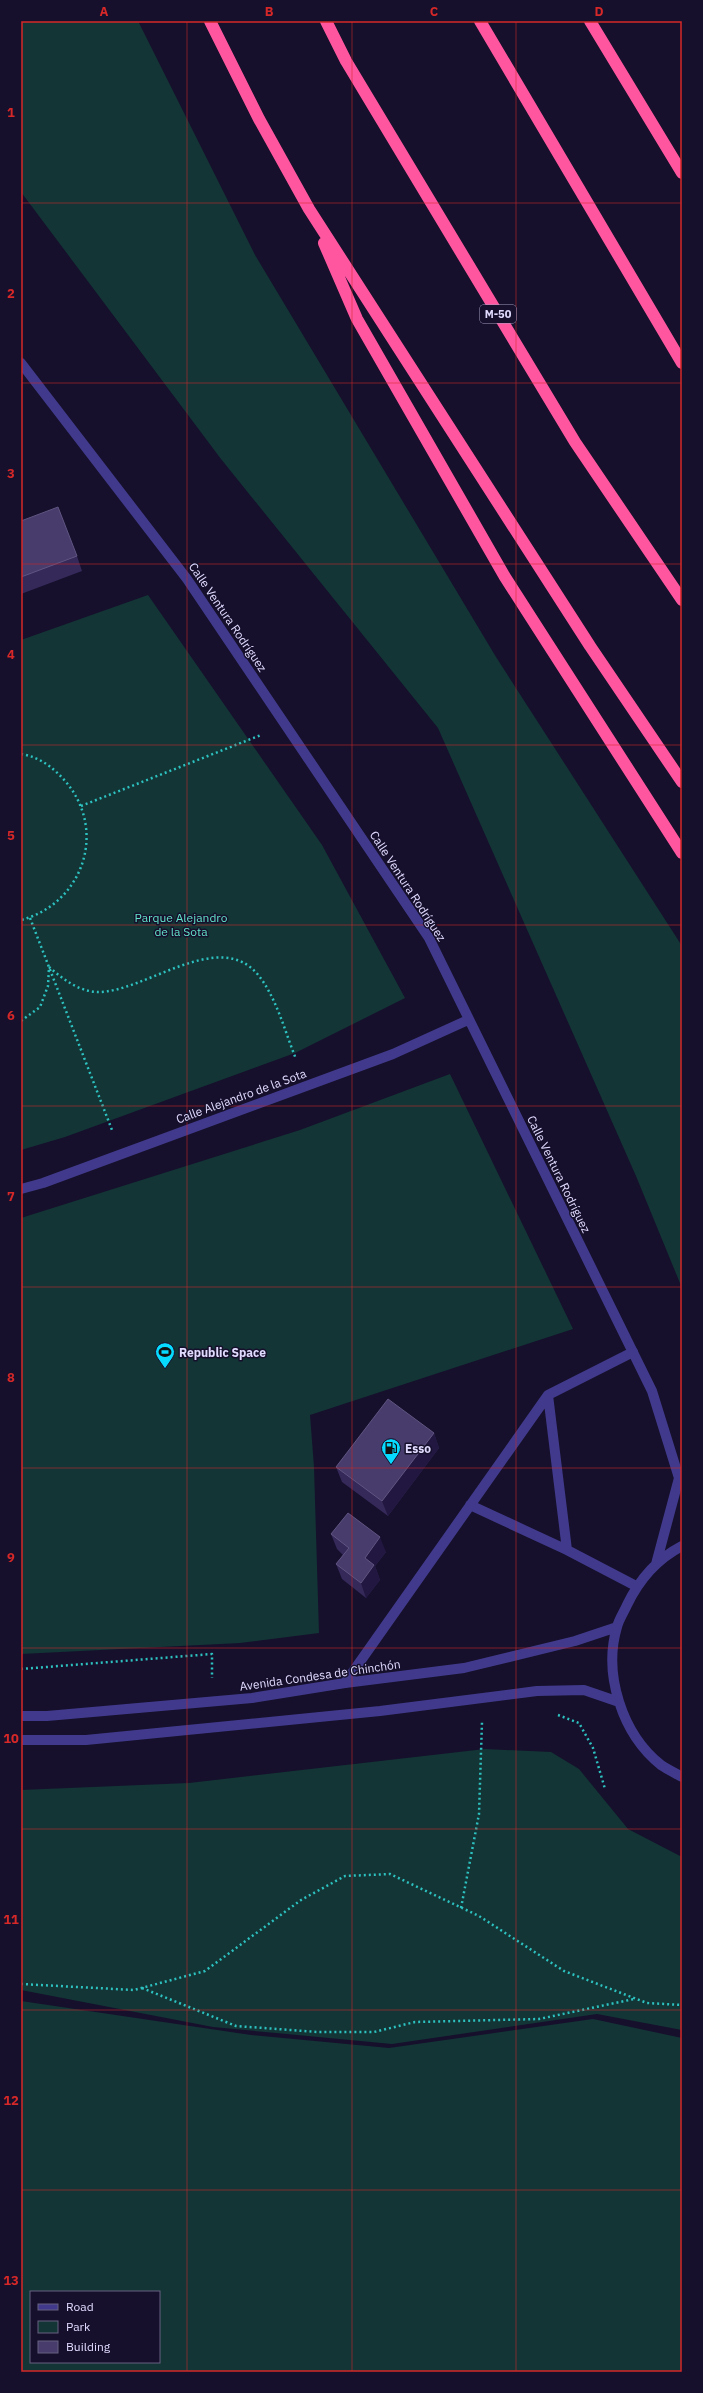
<svg xmlns="http://www.w3.org/2000/svg" width="703" height="2393" viewBox="0 0 703 2393" font-family="'IBM Plex Sans',sans-serif">
<style>
.green{fill:#133536;fill-rule:evenodd}
.lines{fill:none;stroke-linecap:round;stroke-linejoin:round}
.path{stroke:#2dc1bf;stroke-width:2.5;stroke-dasharray:2 3;stroke-linecap:butt}
.lane{stroke:#413a8c;stroke-width:10}
.street{stroke:#413a8c;stroke-width:10}
.highway{stroke:#ff569f;stroke-width:12}
.wall{fill:#352959}
.shaded-wall{fill:#211740}
.building{fill:#473c6b;stroke:#605582}
.grid{fill:none;stroke:#d62828;stroke-width:1;stroke-opacity:0.55}
.labels{text-anchor:middle;dominant-baseline:central;stroke-width:3;stroke-linejoin:round;paint-order:stroke}
.shield{fill:#16102c;stroke:#a49ec0;stroke-width:1}
.shield-label{font-size:11px;font-weight:bold;fill:#e1dbff}
.street-label{font-size:12px;fill:#e1dbff;stroke:#16102c}
.park-label{font-size:12px;fill:#62e4ca;stroke:#16102c}
.poi-label{font-size:12px;font-weight:bold;fill:#e1dbff;stroke:#16102c;text-anchor:start}
.neatline{fill:none;stroke:#d62828;stroke-width:1.5}
.grid-label{font-size:13px;text-anchor:middle;font-weight:bold;fill:#d62828}
</style>
<rect width="100%" height="100%" fill="#16102c"/>
<!-- green -->
<path class="green" d="M21 21H138L255 255 496 657 682 946V1288L636 1176 438 728 221 459 21 192Z
M148 595 322 845 405 998 295 1053 65 1137 21 1150V640Z
M450 1074 573 1329 310 1415 314 1467 319 1633 240 1643 21 1654V1218L300 1130Z
M485 1749 551 1752 579 1769 628 1829 682 1857V2030L597 2014 392 2044 213 2027 21 1990V1790L189 1783Z
M21 2001 251 2035 389 2048 593 2019 682 2038V2372H21ZM31 2292H159V2362H31Z"/>
<g class="lines">
<!-- path -->
<path class="path" d="M21 754C40 757 54 768 66 782 108 832 82 904 21 920
M81 806 261 735
M30 918 112 1130
M49 967C63 979 78 991 97 992 145 993 220 926 259 976 277 999 285 1032 296 1059
M21 1021 40 1007 48 986 49 967
M21 1669 212 1654V1678
M558 1715 579 1723 593 1748 605 1789
M461 1908 479 1814 482 1722
M21 1984 134 1990 205 1971 301 1900 345 1876 390 1874 479 1916 564 1971 647 2003 682 2005
M142 1988 236 2026 318 2032H374L415 2022 539 2019 634 1999"/>
<!-- lane -->
<path class="lane" d="M633 1352 548 1395 567 1550 636 1586
M470 1505 567 1550
M345 1683 548 1395"/>
<!-- street -->
<path class="street" d="M21 363 187 579 429 938 652 1391 679 1478 682 1481
M21 1189 43 1183 393 1054 468 1020
M682 1546C657 1559 639 1580 627 1605 624 1612 619 1619 617 1627 603 1674 622 1734 661 1765 667 1769 675 1773 682 1777
M656 1564 679 1478
M21 1716H47L252 1698 345 1683 464 1668 575 1641 617 1627
M21 1740H86L380 1711 537 1691 584 1690 619 1702"/>
<!-- highway -->
<path class="highway" d="M210 21 259 119 309 209 590 646 682 782
M326 21 346 61 575 442 682 600
M480 21 682 363
M590 21 682 173
M324 243 357 319 505 577 682 853"/>
</g>
<!-- wall -->
<path class="wall" d="M21 521 77 556 82 571 21 594Z
M434 1433 439 1448 388 1516 342 1482 336 1467Z
M331 1534 386 1552 375 1566 380 1580 366 1598 342 1579 336 1564 343 1555 337 1549Z"/>
<!-- shaded-wall -->
<path class="shaded-wall" d="M434 1433 439 1448 388 1516 382 1501Z
M380 1537 386 1552 375 1566 380 1580 366 1598 361 1583 365 1558Z"/>
<!-- building -->
<path class="building" d="M58 507 77 556 21 577V521Z
M388 1399 434 1433 382 1501 336 1467Z
M348 1513 380 1537 365 1558 374 1565 361 1583 336 1564 349 1548 331 1534Z"/>
<!-- grid -->
<path class="grid" d="M187 21V2372M352 21V2372M516 21V2372M21 203H682M21 383H682M21 564H682M21 745H682M21 925H682M21 1106H682M21 1287H682M21 1468H682M21 1648H682M21 1829H682M21 2010H682M21 2190H682"/>
<!-- icons -->
<defs>
<symbol id="stadium-pin" viewBox="-11 -11 22 30"><path d="M0 17L-7.5 6A9.5 9.5 0 1 1 7.5 6Z" fill="#07daff" stroke="#16102c"/><path d="M0-5a6.5 5 0 1 0 0 10a6.5 5 0 1 0 0-10ZM-3.5-1.8h7v3.6h-7Z" fill="#111"/></symbol>
<symbol id="fuel-pin" viewBox="-11 -11 22 30"><path d="M0 17L-7.5 6A9.5 9.5 0 1 1 7.5 6Z" fill="#07daff" stroke="#16102c"/><path d="M-5.5-6h7V0h2V4h1.3V-2.5L3-4.5l.8-.8L6-3V5H2.5V1h-1V6h-7ZM-4.2-4.7v3.2H.2V-4.7Z" fill="#111"/></symbol>
</defs>
<g fill-rule="evenodd">
<use href="#stadium-pin" x="154" y="1341" width="22" height="30"/>
<use href="#fuel-pin" x="380" y="1437" width="22" height="30"/>
</g>
<g class="labels">
<!-- shield labels -->
<rect class="shield" x="480" y="305" width="36" height="18" rx="3"/>
<g class="shield-label">
<text x="498" y="314">M-50</text>
</g>
<!-- street labels -->
<g class="street-label">
<text transform="translate(228 617) rotate(56)">Calle Ventura Rodríguez</text>
<text transform="translate(408 886) rotate(57)">Calle Ventura Rodríguez</text>
<text transform="translate(241 1096) rotate(-20)">Calle Alejandro de la Sota</text>
<text transform="translate(559 1174) rotate(64)">Calle Ventura Rodríguez</text>
<text transform="translate(320 1675) rotate(-8)">Avenida Condesa de Chinchón</text>
</g>
<!-- park labels -->
<g class="park-label">
<text x="181" y="917">Parque Alejandro<tspan x="181" dy="14">de la Sota</tspan></text>
</g>
<!-- poi labels -->
<g class="poi-label">
<text x="179" y="1352">Republic Space</text>
<text x="405" y="1448">Esso</text>
</g>
</g>
<!-- border -->
<rect width="703" height="2393" fill="none" stroke="#16102c" stroke-width="44"/>
<!-- legend -->
<rect x="30" y="2291" width="130" height="72" fill="#16102c" stroke="#676180"/>
<rect x="38" y="2304" width="20" height="6" fill="#413a8c" stroke="#676180"/>
<text x="66" y="2311" font-size="12" fill="#e1dbff">Road</text>
<rect x="38" y="2321" width="20" height="12" fill="#133536" stroke="#676180"/>
<text x="66" y="2331" font-size="12" fill="#e1dbff">Park</text>
<rect x="38" y="2341" width="20" height="12" fill="#473c6b" stroke="#676180"/>
<text x="66" y="2351" font-size="12" fill="#e1dbff">Building</text>
<rect x="22" y="22" width="659" height="2349" class="neatline"/>
<g class="grid-label">
<text x="104" y="16">A</text>
<text x="269" y="16">B</text>
<text x="434" y="16">C</text>
<text x="599" y="16">D</text>
<text x="11" y="117">1</text>
<text x="11" y="298">2</text>
<text x="11" y="478">3</text>
<text x="11" y="659">4</text>
<text x="11" y="840">5</text>
<text x="11" y="1020">6</text>
<text x="11" y="1201">7</text>
<text x="11" y="1382">8</text>
<text x="11" y="1562">9</text>
<text x="11" y="1743">10</text>
<text x="11" y="1924">11</text>
<text x="11" y="2105">12</text>
<text x="11" y="2285">13</text>
</g>
</svg>
